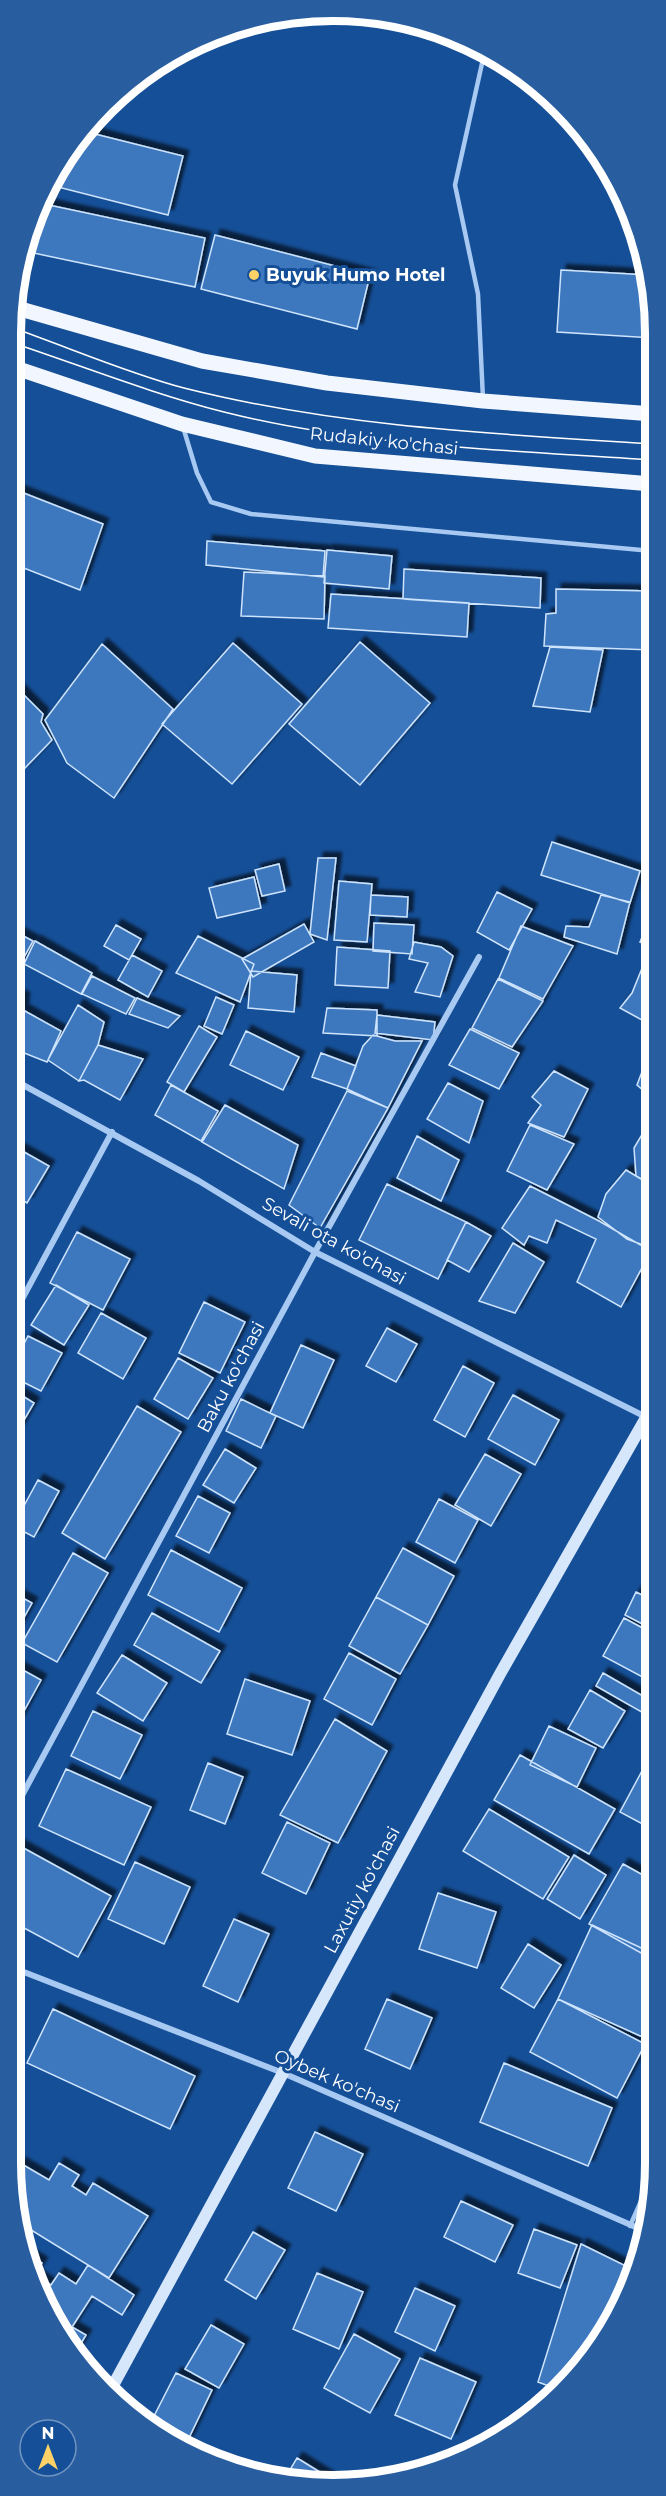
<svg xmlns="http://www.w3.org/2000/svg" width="666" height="2496" viewBox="0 0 666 2496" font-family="Montserrat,sans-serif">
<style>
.building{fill:#3d78bf;stroke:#cee4fd;stroke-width:1.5;filter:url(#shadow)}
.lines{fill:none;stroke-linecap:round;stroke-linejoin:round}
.lane{stroke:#a7c9f2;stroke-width:4.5}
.street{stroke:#a7c9f2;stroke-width:6}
.secondary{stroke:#d6e7fc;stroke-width:12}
.primary{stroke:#f2f7ff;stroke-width:15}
.tram{stroke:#fff;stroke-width:1.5}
.poi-dot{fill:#ffd268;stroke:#154f97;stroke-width:2}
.labels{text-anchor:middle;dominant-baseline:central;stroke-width:6;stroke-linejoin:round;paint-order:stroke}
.poi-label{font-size:18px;font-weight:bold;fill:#fff;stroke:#154f97;text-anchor:start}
.street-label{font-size:18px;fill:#fff;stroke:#154f97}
.rim{fill:none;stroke:#fff;stroke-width:8}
</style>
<defs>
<filter id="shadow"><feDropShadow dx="5.5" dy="-5.5" stdDeviation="1.5" flood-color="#0009"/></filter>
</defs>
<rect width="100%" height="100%" fill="#154f97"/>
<!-- building -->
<path class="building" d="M87 132 183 156 168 215 54 186 65 154Z
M44 204 205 238 195 287 24 251Z
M215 235 370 275 357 329 201 289Z
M561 270 648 275 653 291V338L557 332Z
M16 490 103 524 80 590 16 565Z
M207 541 325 551 323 577 206 565Z
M327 550 392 556 389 589 324 583Z
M404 569 541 578 540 608 403 599Z
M244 572 325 576 324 619 241 616Z
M556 589 652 591V650L544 646 546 614 556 613Z
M331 594 469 603 467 637 328 628Z
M360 642 430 703 360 785 289 724Z
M233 643 302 704 232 784 162 724Z
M102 644 173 709 114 798 67 763 45 720Z
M550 647 603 650 590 712 533 706Z
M15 686 43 714 41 722 52 740 23 770 15 767Z
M552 842 640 871 630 903 541 875Z
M318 858H336L327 940 310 934Z
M279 864 285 891 262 896 255 870Z
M254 877 261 908 217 918 209 888Z
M339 881 372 884 367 942 334 940Z
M497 892 532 909 509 950 477 932Z
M371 895 408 897 407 917 370 915Z
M601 895 630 902 617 954 564 937 566 926 589 927Z
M652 913V947L640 942Z
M374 923 414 925 412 954 373 951Z
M304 924 314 942 253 977 242 959Z
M116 925 141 939 129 960 104 946Z
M521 926 573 946 543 999 499 978Z
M14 931 33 941 14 975Z
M198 936 254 964 240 1002 176 973Z
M35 941 92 973 81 994 24 964Z
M414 942 441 947 453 956 440 997 415 992 428 963 409 959Z
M337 947 390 951 388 988 335 985Z
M132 955 162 971 148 997 118 980Z
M645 961 652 963 651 1025 620 1008 632 993Z
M251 971 297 975 294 1012 248 1008Z
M92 976 135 998 126 1014 82 994Z
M498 979 543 1001 512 1047 472 1028Z
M14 993 24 998 23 1010 61 1031 47 1062 14 1049Z
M216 997 234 1005 222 1034 204 1026Z
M137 998 180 1016 168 1028 129 1014Z
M78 1005 104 1022 98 1045 79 1081 48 1060Z
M327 1008 377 1010V1036L323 1033Z
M377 1015 435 1022 433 1040 375 1033Z
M199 1026 217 1037 184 1092 167 1082Z
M470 1029 519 1053 499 1089 449 1065Z
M246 1031 299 1057 283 1090 230 1065Z
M373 1035 395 1041H422L388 1108 347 1089 363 1046Z
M98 1045 143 1059 120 1100 84 1080 79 1081Z
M321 1053 356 1066 347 1089 312 1077Z
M648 1056 651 1058V1097L637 1085Z
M554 1071 588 1089 564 1137 528 1123 541 1105 532 1097Z
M448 1083 483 1101 469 1143 427 1119Z
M171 1085 218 1111 201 1141 155 1115Z
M347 1091 388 1108 320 1228 289 1205Z
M225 1105 298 1145 284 1189 202 1142Z
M530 1125 574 1144 547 1190 507 1171Z
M647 1126 651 1129V1184L636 1176 634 1148Z
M417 1136 459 1160 441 1201 397 1178Z
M17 1148 49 1166 27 1203 14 1195V1154Z
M626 1170 651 1185V1248L627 1239 598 1217 606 1194Z
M387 1184 466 1222 438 1279 359 1240Z
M530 1186 599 1221 651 1251 621 1307 577 1282 596 1239 556 1220 547 1243 529 1236 524 1245 502 1228Z
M466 1222 491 1236 469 1272 447 1260Z
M77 1232 130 1259 103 1310 50 1283Z
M513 1243 544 1262 515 1313 479 1301Z
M56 1285 89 1305 64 1345 31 1325Z
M204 1302 245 1322 220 1373 179 1353Z
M101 1313 146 1338 123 1379 78 1353Z
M387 1328 417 1344 396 1382 366 1366Z
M28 1336 62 1353 41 1391 13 1377V1365Z
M301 1345 334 1360 303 1428 270 1413Z
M178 1358 213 1378 188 1419 154 1399Z
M463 1366 494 1383 465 1437 434 1420Z
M13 1390 34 1403 13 1439Z
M513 1395 559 1420 535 1465 488 1439Z
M241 1399 276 1416 261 1448 226 1431Z
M137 1406 181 1432 105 1559 62 1533Z
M225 1449 256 1468 234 1503 203 1485Z
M485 1454 521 1474 491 1526 455 1505Z
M38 1480 59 1491 34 1537 13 1526Z
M198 1496 230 1513 209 1553 176 1536Z
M439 1499 478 1520 455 1563 416 1542Z
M403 1548 454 1576 428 1625 376 1597Z
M171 1550 242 1588 219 1632 148 1595Z
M73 1553 108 1573 57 1662 22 1643Z
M12 1592 32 1603 12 1639Z
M636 1592 650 1599V1628L625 1615Z
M376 1597 428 1625 400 1674 349 1646Z
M152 1613 220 1651 201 1683 134 1645Z
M624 1618 650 1632V1681L603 1656Z
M349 1653 396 1679 372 1725 324 1699Z
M122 1655 167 1683 143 1721 97 1693Z
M12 1664 41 1680 12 1733Z
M603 1673 650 1700 645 1714 596 1686Z
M245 1679 310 1701 292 1755 227 1734Z
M590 1690 625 1711 603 1748 568 1729Z
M93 1711 142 1735 120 1779 71 1756Z
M335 1719 387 1751 338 1843 280 1815Z
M549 1726 596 1748 577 1787 530 1765Z
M520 1755 615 1809 589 1854 494 1800Z
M208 1763 243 1777 225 1824 190 1810Z
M66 1769 151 1807 124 1865 39 1826Z
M643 1769 650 1773V1828L620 1812Z
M489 1809 569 1857 543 1899 463 1851Z
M287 1822 330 1843 306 1894 262 1873Z
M18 1845 111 1896 78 1957 11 1921V1856Z
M574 1855 606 1875 580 1919 547 1899Z
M135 1862 190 1887 164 1944 108 1919Z
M623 1864 650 1879V1958L589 1924Z
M438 1893 496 1912 477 1968 419 1949Z
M234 1919 269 1934 238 2002 203 1986Z
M592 1925 650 1952V2033L647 2039 558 1999Z
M528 1944 561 1965 534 2008 501 1988Z
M387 1999 432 2018 410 2069 365 2049Z
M558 1999 645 2044 617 2098 530 2052Z
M53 2009 195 2076 170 2129 27 2063Z
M504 2063 612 2108 588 2166 480 2122Z
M315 2132 363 2154 336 2211 288 2188Z
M20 2163 49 2180 59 2163 79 2175 72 2186 86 2195 93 2183 148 2216 109 2278 23 2225 13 2175Z
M461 2201 513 2225 495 2262 444 2237Z
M534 2229 577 2245 560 2288 518 2273Z
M253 2232 285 2250 256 2299 225 2280Z
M581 2244 632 2269 601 2342 557 2389 538 2382Z
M29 2255 42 2263 35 2274 51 2285 59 2273 76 2284 88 2265 134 2295 122 2315 92 2296 72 2327 86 2335 76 2352 35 2286Z
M317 2273 363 2292 339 2349 293 2329Z
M415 2288 455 2306 435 2351 395 2332Z
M211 2325 244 2344 219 2388 185 2369Z
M354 2334 400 2359 370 2413 324 2388Z
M420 2358 476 2382 451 2439 395 2415Z
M176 2373 212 2390 187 2442 151 2422Z
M297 2458 333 2480 332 2483 312 2485 285 2478Z"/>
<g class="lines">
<!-- lane -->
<path class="lane" d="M623 192 622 209 629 213
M483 399 478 294 455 185 485 50
M183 427 197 473 211 502 251 514 652 551
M630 2226 649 2183"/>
<!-- street -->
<path class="street" d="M14 1080 199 1181 315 1252 646 1417
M13 1316 112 1132
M12 1814 315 1252 479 957
M11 1967 283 2073 647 2232"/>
<!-- secondary -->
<path class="secondary" d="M110 2391 500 1674 651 1409"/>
<!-- primary -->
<path class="primary" d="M17 308 202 361 327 383 483 401 653 414
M16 368 182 424 315 456 652 484"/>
<!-- tram -->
<path class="tram" d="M16 329C70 348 130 374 184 388 338 427 495 434 653 444
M16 344C85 367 153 394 224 412 363 447 510 450 652 460"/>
</g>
<!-- markers -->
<circle class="poi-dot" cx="254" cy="275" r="6"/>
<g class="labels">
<!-- poi labels -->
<g class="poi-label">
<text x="266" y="275">Buyuk Humo Hotel</text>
</g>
<!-- street labels -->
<g class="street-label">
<text transform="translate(384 441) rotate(6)">Rudakiy ko'chasi</text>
<text transform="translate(334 1241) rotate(29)">Sevali ota ko'chasi</text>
<text transform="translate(231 1377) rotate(-62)">Baku ko'chasi</text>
<text transform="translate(362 1890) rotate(-62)">Laxutiy ko'chasi</text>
<text transform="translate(337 2081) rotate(23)">Oybek ko'chasi</text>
</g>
</g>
<!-- crop -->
<path d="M0 0H666V2496H0ZM333 21H333A312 312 0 0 1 645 333V2163A312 312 0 0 1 333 2475H333A312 312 0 0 1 21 2163V333A312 312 0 0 1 333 21Z" fill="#285d9f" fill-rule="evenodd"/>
<path class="rim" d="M333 21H333A312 312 0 0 1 645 333V2163A312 312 0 0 1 333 2475H333A312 312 0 0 1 21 2163V333A312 312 0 0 1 333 21Z"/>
<!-- north arrow -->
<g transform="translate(48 2448)"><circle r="28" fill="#154f97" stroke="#7395c1" stroke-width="1.5"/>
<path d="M0-4.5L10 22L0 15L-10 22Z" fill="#ffd268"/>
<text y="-9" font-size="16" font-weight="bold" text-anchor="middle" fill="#ffffff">N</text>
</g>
</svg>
